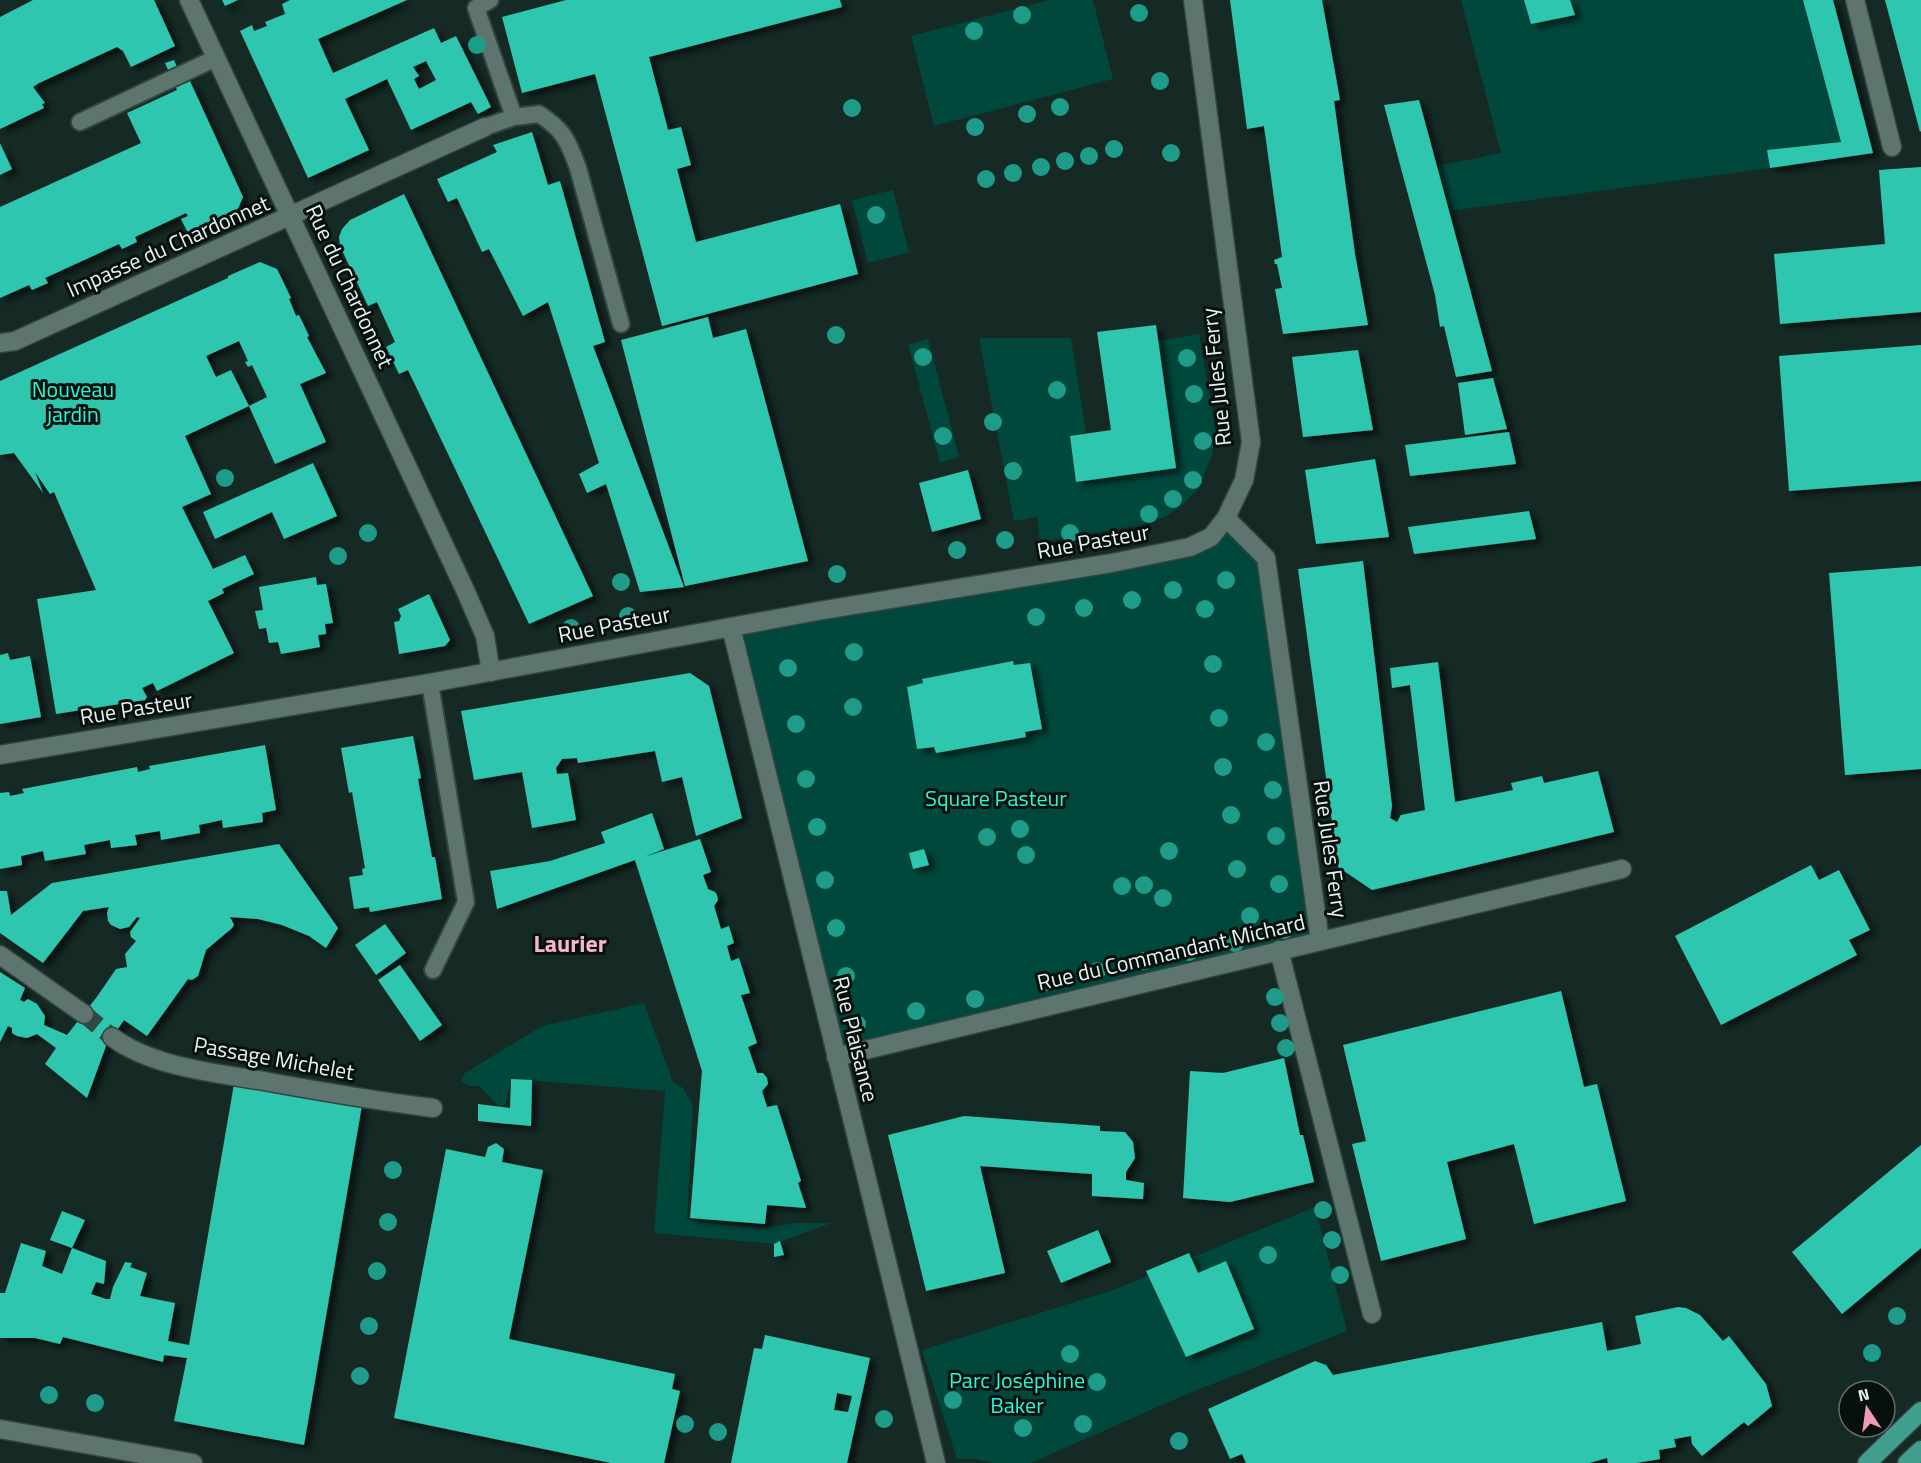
<svg xmlns="http://www.w3.org/2000/svg" width="1921" height="1463" viewBox="0 0 1921 1463" font-family="'Titillium Web',sans-serif">
<style>
.green{fill:#00473c}
.building{fill:#2fc6ae;fill-rule:evenodd;filter:url(#shadow)}
.lines{fill:none;stroke-linecap:round;stroke-linejoin:round}
.street-tunnel{stroke:#344843;stroke-width:18;stroke-dasharray:18 9;stroke-linecap:butt}
.lane-casing{stroke:#344440;stroke-width:20}
.street-casing{stroke:#344440;stroke-width:21}
.primary-casing{stroke:#344440;stroke-width:21}
.lane{stroke:#5d746f;stroke-width:16}
.street{stroke:#5d746f;stroke-width:18}
.primary{stroke:#429f8f;stroke-width:18}
.tree{fill:#1e9c89}
.labels{text-anchor:middle;dominant-baseline:central;stroke-width:6;stroke-linejoin:round;paint-order:stroke}
.street-label{font-size:22px;fill:#e7f3f0;stroke:#08100e}
.park-label{font-size:22px;fill:#26f9da;stroke:#08100e}
.neighbourhood-label{font-size:24px;font-weight:bold;fill:#f8b6ca;stroke:#08100e}
</style>
<defs>
<filter id="shadow"><feDropShadow dx="6" dy="4" stdDeviation="3" flood-color="#0009"/></filter>
</defs>
<rect width="100%" height="100%" fill="#152a25"/>
<!-- green -->
<path class="green" d="M1049 0H1093L1113 79 934 126 911 36Z
M1461 0H1803L1841 142 1767 150 1770 168 1449 211 1437 166 1501 153Z
M893 190 909 252 868 263 852 200Z
M1199 334 1216 433 1212 455 1198 489 1181 506 1165 517 1140 525 1040 542 1037 517 1014 521 979 338H1071L1086 433 1070 436 1077 482 1176 468 1158 341Z
M928 339 959 457 940 463 908 344Z
M1226 518 1266 558 1320 941 836 1057 731 627 1190 547Z
M644 1003 673 1082 683 1088 693 1105 687 1220 761 1229 796 1223H831L774 1244 654 1233 665 1091 511 1079 504 1112 479 1086H469L461 1081 465 1073 542 1026Z
M1315 1207 1347 1331 1187 1394 1031 1463H994L974 1459H957L922 1350 1116 1289Z"/>
<!-- building -->
<path class="building" d="M33 0H154L175 46 131 67 123 51 117 47 39 83 33 87 45 103 42 104 44 108 0 129V17Z
M222 0H238L225 6Z
M290 0H407L318 39 333 73 434 28 441 43 456 36 491 107 478 114 471 102 411 130 387 79 345 99 369 150 308 178 240 31 252 25 254 31 267 26 265 22 285 14 282 4ZM426 61 436 80 419 89 414 79 419 76 413 67Z
M566 0H840L842 7 649 57 668 130 681 127 691 165 677 169 696 242 840 204 858 274 662 326 595 74 522 93 502 17Z
M1230 0H1322L1340 100 1334 101 1355 254 1368 325 1283 334 1275 289 1282 288 1277 264H1275L1274 260 1282 257 1264 126 1247 129Z
M1524 0H1570L1575 15 1531 24Z
M1803 0H1833L1873 153 1770 168 1767 150 1841 142Z
M1885 0H1921V131L1920 132Z
M174 60 184 84 190 81 243 197 237 211 188 233 181 219 188 216 186 213 135 237 137 242 122 249 119 244 45 278 48 283 32 290 29 285 0 298V207L141 143 127 113 177 90 165 63Z
M1419 100 1449 211 1492 371 1456 377 1444 326 1440 327 1435 295 1384 105Z
M532 132 548 185 560 181 605 342 593 346 684 587 640 592 606 484 587 493 579 474 599 463 548 302 523 316 489 249 482 252 457 198 448 202 437 179 497 152 493 145Z
M0 143 12 169 0 175Z
M1921 167V312L1780 324 1774 254 1885 244 1879 170Z
M404 194 593 596 529 624 408 370 399 374 386 347 395 342 377 302 368 306 340 246 339 237 342 229 350 220Z
M260 262 277 269 291 298 289 299 296 316 299 315 309 336 307 337 326 373 300 384 326 442 275 464 249 406 267 397 252 365 248 367 245 362 248 361 239 341 206 356 216 377 231 370 249 406 185 436 211 494 182 507 213 569 245 555 254 574 222 589 224 593 208 601 234 653 157 691 153 683 142 688 147 697 145 700 56 714 37 599 96 590 54 492 50 494 35 472 43 493 14 453 0 455V381L228 278V276Z
M708 317 713 338 746 329 808 561 685 586 621 340Z
M1156 325 1176 468 1076 482 1070 436 1111 430 1097 332Z
M1921 345V481L1789 491 1779 356Z
M1358 350 1373 430 1303 437 1292 357Z
M1493 378 1507 429 1465 435 1458 383Z
M1509 432 1516 464 1410 476 1405 445Z
M1375 459 1389 537 1316 544 1305 470Z
M313 463 337 516 284 539 272 512 215 539 203 512Z
M968 470 981 519 932 532 919 483Z
M1529 511 1536 539 1414 554 1408 527Z
M1363 561 1392 806 1390 818 1397 822 1401 815 1425 810 1410 685 1392 688 1390 668 1438 662 1455 802 1513 790 1511 783 1542 776 1544 783 1598 771 1614 832 1372 890 1338 867 1298 569Z
M1921 566V769L1845 775 1829 573Z
M316 577 317 585 326 584 333 623 325 624 326 634 318 635 320 647 281 654 278 642 269 643 266 628 259 629 255 611 263 610 259 587Z
M429 594 450 640 445 646 399 654 394 622 399 621 401 616 398 609Z
M8 653 10 660 30 656 41 717 0 724V655Z
M1013 661 1014 665 1030 663 1042 729 1025 732 1026 737 936 753 934 747 917 749 907 687 923 683 922 679Z
M690 673 709 686 742 818 696 836 682 777 662 782 655 751 578 763 577 758 562 759 556 768 557 774 568 773 576 820 532 828 522 772 474 780 461 711Z
M413 736 421 778 418 779 432 857H435L442 899 370 912 369 907 354 909 349 877 363 875 362 869 365 868 352 792 349 793 341 748Z
M265 745 276 810 262 813 263 822 223 828 222 820 199 825 200 833 161 840 160 831 135 835 137 845 111 848 110 840 84 845 86 854 45 861 43 851 21 856 22 865 0 869V793L9 792 10 796 24 793 22 789 137 767 138 772 150 769 149 766Z
M652 813 664 849 644 857 700 839 711 872 703 875 708 889 715 892 717 895 718 900 714 906 721 929 729 926 734 943 727 946 731 961 739 958 750 993 741 995 757 1043 748 1047 757 1073H763L767 1078 768 1084 762 1091 767 1107 777 1105 801 1181 798 1183 806 1208 767 1205 765 1224 690 1218 702 1071 635 860 497 909 490 871 550 861 605 843 601 832Z
M279 844 338 928 326 948 309 936 282 925 258 919 230 917 234 925 232 928 206 950 198 976 192 980 188 979 147 1036 124 1020 106 1046 87 1098 45 1064 56 1048 37 1034 27 1038 17 1036 12 1033V1028L8 1026 0 1042V972L25 988 20 1000 24 1002 28 999 37 1004 45 1016 44 1025 67 1035 96 998 116 969 127 967 125 954 136 941 131 937 130 932 140 918 137 917 129 927 120 929 111 925 108 921 107 913 109 907 83 911 43 963 0 933V891H7L11 915 52 883Z
M924 849 929 865 913 869 909 853Z
M1811 865 1819 880 1839 870 1870 930 1849 940 1857 955 1721 1025 1675 936Z
M385 924 406 953 376 975 355 945Z
M400 965 442 1025 420 1041 378 980Z
M1561 991 1584 1087 1597 1084 1626 1201 1534 1224 1514 1144 1447 1162 1466 1239 1381 1261 1352 1144 1366 1141 1343 1045Z
M1284 1058 1300 1135H1303L1314 1182 1230 1202 1183 1198 1190 1071 1223 1073Z
M511 1079 532 1080 531 1126 478 1121V1104L510 1108Z
M234 1084 362 1105 304 1445 174 1421 187 1358 164 1355 163 1362 63 1337 60 1344 35 1338H0V1293H5L21 1243 46 1251 42 1266 62 1274 72 1248 106 1261 104 1284 96 1282 91 1294 106 1299H110L113 1287 125 1262 132 1263 130 1267 147 1273 140 1296 175 1303 168 1341 189 1345Z
M964 1116 1100 1126V1131L1125 1132 1133 1142 1135 1158 1126 1172V1180L1144 1183 1143 1199 1092 1196V1174L980 1166 1005 1273 926 1291 888 1135Z
M496 1143 504 1149 502 1162 543 1170 509 1339 675 1374 672 1389 680 1391 664 1463H611L394 1418 446 1149 485 1157 488 1147Z
M1921 1145V1248L1842 1314 1792 1252Z
M62 1211 85 1220 72 1248 50 1240Z
M1098 1230 1111 1262 1061 1283 1047 1251Z
M780 1241 784 1255 774 1257V1244Z
M1189 1253 1198 1273 1226 1261 1254 1329 1186 1357 1146 1271Z
M1678 1307 1686 1308 1700 1315 1723 1341 1729 1336 1766 1384 1772 1406 1748 1426 1744 1422 1702 1456 1692 1444 1691 1436 1674 1439 1676 1447 1659 1450 1660 1459 1636 1463H1608L1607 1458 1589 1463H1246L1242 1454 1230 1459 1208 1409 1315 1361 1326 1365 1333 1375 1602 1322 1607 1351 1641 1344 1635 1316Z
M765 1335 870 1358 847 1463H731L754 1348 762 1349ZM837 1393 852 1396 848 1412 834 1410Z"/>
<g class="lines">
<!-- street-tunnel -->
<path class="street-tunnel" d="M84 1014 112 1037"/>
<defs>
<path id="lane" d="M490 0 476 8 514 117
M80 122 216 58
M485 127 514 117 539 114C564 130 568 141 578 168L621 324
M430 683 466 902 433 970"/>
<path id="street" d="M189 0 466 592 485 636 491 672
M1855 0 1892 147
M0 343 15 341 485 127
M1226 518 1266 558 1320 941
M731 627C799 906 869 1184 936 1463
M0 755 430 683 818 611 1112 563 1190 547 1211 537 1226 518 1244 480 1251 442 1193 0
M1279 950 1372 1314
M0 955 84 1014
M112 1037C153 1068 219 1073 269 1082 324 1092 378 1101 433 1108
M836 1057 1622 869
M0 1429 193 1463"/>
<path id="primary" d="M1867 1463 1921 1411
M1907 1463 1921 1450"/>
</defs>
<!-- lane casing -->
<use href="#lane" class="lane-casing"/>
<!-- street casing -->
<use href="#street" class="street-casing"/>
<!-- primary casing -->
<use href="#primary" class="primary-casing"/>
<!-- lane -->
<use href="#lane" class="lane"/>
<!-- street -->
<use href="#street" class="street"/>
<!-- primary -->
<use href="#primary" class="primary"/>
</g>
<!-- trees -->
<g class="tree">
<circle cx="1139" cy="13" r="9"/>
<circle cx="1022" cy="15" r="9"/>
<circle cx="974" cy="31" r="9"/>
<circle cx="477" cy="45" r="9"/>
<circle cx="1160" cy="81" r="9"/>
<circle cx="1060" cy="107" r="9"/>
<circle cx="852" cy="108" r="9"/>
<circle cx="1027" cy="114" r="9"/>
<circle cx="975" cy="127" r="9"/>
<circle cx="1114" cy="149" r="9"/>
<circle cx="1171" cy="153" r="9"/>
<circle cx="1089" cy="156" r="9"/>
<circle cx="1065" cy="161" r="9"/>
<circle cx="1041" cy="167" r="9"/>
<circle cx="1013" cy="173" r="9"/>
<circle cx="986" cy="179" r="9"/>
<circle cx="876" cy="215" r="9"/>
<circle cx="836" cy="335" r="9"/>
<circle cx="923" cy="357" r="9"/>
<circle cx="1187" cy="358" r="9"/>
<circle cx="1057" cy="390" r="9"/>
<circle cx="1194" cy="394" r="9"/>
<circle cx="993" cy="422" r="9"/>
<circle cx="943" cy="436" r="9"/>
<circle cx="1203" cy="441" r="9"/>
<circle cx="1013" cy="471" r="9"/>
<circle cx="225" cy="478" r="9"/>
<circle cx="1193" cy="480" r="9"/>
<circle cx="1173" cy="499" r="9"/>
<circle cx="1149" cy="514" r="9"/>
<circle cx="368" cy="533" r="9"/>
<circle cx="1070" cy="533" r="9"/>
<circle cx="1005" cy="540" r="9"/>
<circle cx="957" cy="550" r="9"/>
<circle cx="338" cy="556" r="9"/>
<circle cx="837" cy="574" r="9"/>
<circle cx="1226" cy="580" r="9"/>
<circle cx="621" cy="582" r="9"/>
<circle cx="1173" cy="590" r="9"/>
<circle cx="1132" cy="600" r="9"/>
<circle cx="1084" cy="608" r="9"/>
<circle cx="1205" cy="609" r="9"/>
<circle cx="628" cy="616" r="9"/>
<circle cx="1036" cy="617" r="9"/>
<circle cx="571" cy="628" r="9"/>
<circle cx="854" cy="652" r="9"/>
<circle cx="1213" cy="664" r="9"/>
<circle cx="788" cy="668" r="9"/>
<circle cx="853" cy="707" r="9"/>
<circle cx="1219" cy="718" r="9"/>
<circle cx="796" cy="724" r="9"/>
<circle cx="1266" cy="742" r="9"/>
<circle cx="1223" cy="767" r="9"/>
<circle cx="806" cy="779" r="9"/>
<circle cx="1273" cy="790" r="9"/>
<circle cx="1231" cy="815" r="9"/>
<circle cx="817" cy="827" r="9"/>
<circle cx="1020" cy="829" r="9"/>
<circle cx="1276" cy="836" r="9"/>
<circle cx="987" cy="837" r="9"/>
<circle cx="1169" cy="851" r="9"/>
<circle cx="1026" cy="855" r="9"/>
<circle cx="1237" cy="869" r="9"/>
<circle cx="825" cy="880" r="9"/>
<circle cx="1279" cy="884" r="9"/>
<circle cx="1144" cy="885" r="9"/>
<circle cx="1122" cy="886" r="9"/>
<circle cx="1163" cy="898" r="9"/>
<circle cx="1250" cy="916" r="9"/>
<circle cx="836" cy="928" r="9"/>
<circle cx="1284" cy="930" r="9"/>
<circle cx="1235" cy="943" r="9"/>
<circle cx="1189" cy="952" r="9"/>
<circle cx="1144" cy="961" r="9"/>
<circle cx="1097" cy="971" r="9"/>
<circle cx="846" cy="976" r="9"/>
<circle cx="1048" cy="982" r="9"/>
<circle cx="1275" cy="997" r="9"/>
<circle cx="975" cy="999" r="9"/>
<circle cx="916" cy="1011" r="9"/>
<circle cx="1280" cy="1023" r="9"/>
<circle cx="857" cy="1024" r="9"/>
<circle cx="1286" cy="1048" r="9"/>
<circle cx="393" cy="1170" r="9"/>
<circle cx="1323" cy="1210" r="9"/>
<circle cx="388" cy="1222" r="9"/>
<circle cx="1332" cy="1240" r="9"/>
<circle cx="1268" cy="1255" r="9"/>
<circle cx="377" cy="1271" r="9"/>
<circle cx="1340" cy="1275" r="9"/>
<circle cx="1897" cy="1316" r="9"/>
<circle cx="369" cy="1326" r="9"/>
<circle cx="1872" cy="1353" r="9"/>
<circle cx="1070" cy="1354" r="9"/>
<circle cx="360" cy="1376" r="9"/>
<circle cx="1097" cy="1382" r="9"/>
<circle cx="49" cy="1395" r="9"/>
<circle cx="953" cy="1400" r="9"/>
<circle cx="95" cy="1403" r="9"/>
<circle cx="884" cy="1419" r="9"/>
<circle cx="685" cy="1424" r="9"/>
<circle cx="1083" cy="1424" r="9"/>
<circle cx="1023" cy="1428" r="9"/>
<circle cx="718" cy="1432" r="9"/>
<circle cx="1179" cy="1441" r="9"/>
</g>
<g class="labels">
<!-- street labels -->
<g class="street-label">
<text transform="translate(168 246) rotate(-24)">Impasse du Chardonnet</text>
<text transform="translate(350 286) rotate(65)">Rue du Chardonnet</text>
<text transform="translate(1216 377) rotate(-96)">Rue Jules Ferry</text>
<text transform="translate(1093 541) rotate(-10)">Rue Pasteur</text>
<text transform="translate(614 624) rotate(-11)">Rue Pasteur</text>
<text transform="translate(136 708) rotate(-9)">Rue Pasteur</text>
<text transform="translate(1331 849) rotate(82)">Rue Jules Ferry</text>
<text transform="translate(1171 952) rotate(-13)">Rue du Commandant Michard</text>
<text transform="translate(856 1039) rotate(76)">Rue Plaisance</text>
<text transform="translate(274 1058) rotate(10)">Passage Michelet</text>
</g>
<!-- park labels -->
<g class="park-label">
<text x="73" y="389">Nouveau<tspan x="73" dy="25">jardin</tspan></text>
<text x="996" y="798">Square Pasteur</text>
<text x="1017" y="1380">Parc Joséphine<tspan x="1017" dy="25">Baker</tspan></text>
</g>
<!-- neighbourhood labels -->
<g class="neighbourhood-label">
<text x="570" y="943">Laurier</text>
</g>
</g>
<!-- north arrow -->
<g transform="translate(1867 1409) rotate(347)"><circle r="28" fill="#08100e" stroke="#616b68" stroke-width="1.5"/>
<path d="M0-4.5L10 22L0 15L-10 22Z" fill="#f09ab6"/>
<text y="-9" font-size="16" font-weight="bold" text-anchor="middle" fill="#e7f3f0">N</text>
</g>
</svg>
